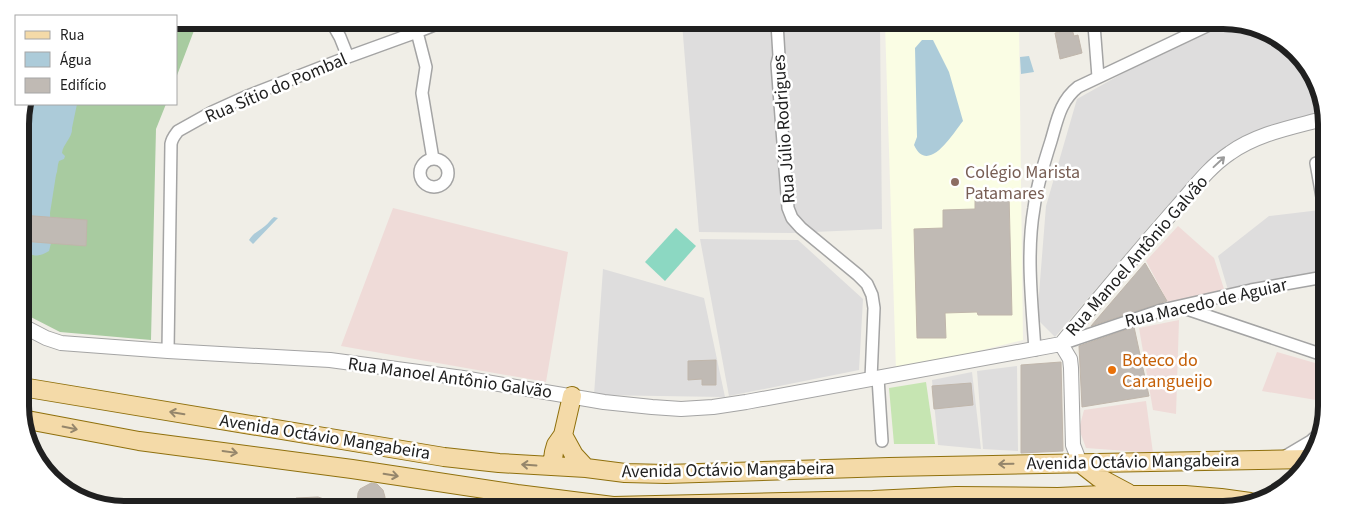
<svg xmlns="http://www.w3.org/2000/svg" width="1347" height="530" viewBox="0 0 1347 530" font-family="'Source Sans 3',sans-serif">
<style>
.residential{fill:#dedddd}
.commercial{fill:#efdbd8}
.education{fill:#fafde4}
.grass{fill:#c6e5b2}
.forest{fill:#a8cba0}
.pitch{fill:#8cd8c2}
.water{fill:#accbd9}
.building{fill:#c0bab4;stroke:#c0b6ab}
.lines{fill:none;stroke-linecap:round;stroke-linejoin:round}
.minor-casing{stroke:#a4a4a4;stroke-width:14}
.tertiary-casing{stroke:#a4a4a4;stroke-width:16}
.primary-casing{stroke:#8f700d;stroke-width:20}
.minor{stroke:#fff;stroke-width:11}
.tertiary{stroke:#fff;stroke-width:14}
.primary{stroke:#f4daa8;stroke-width:18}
.oneway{stroke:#9b9b9b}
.oneway2{stroke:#95866b}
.education-dot{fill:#8d6e63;stroke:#fff;stroke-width:2}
.food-dot{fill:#e8710a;stroke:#fff;stroke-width:2}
.labels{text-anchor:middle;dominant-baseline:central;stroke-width:5;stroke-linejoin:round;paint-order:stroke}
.street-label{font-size:18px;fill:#202020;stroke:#fff}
.education-label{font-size:18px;fill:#785e54;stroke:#fff;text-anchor:start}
.food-label{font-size:18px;fill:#c56008;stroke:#fff;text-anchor:start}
.rim{fill:none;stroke:#202020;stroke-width:6}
</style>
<rect width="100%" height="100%" fill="#f0eee7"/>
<!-- residential -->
<path class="residential" d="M682 23 880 24 882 229 791 233 699 232Z
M1209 25 1257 26 1305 60 1326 109V112L1226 146 1158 216 1055 337 1037 319 1046 206 1077 99Z
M1320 210 1324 236V274L1228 290 1218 256 1269 216Z
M700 239 798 240 863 299 859 370 729 396Z
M603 269 704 298 725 397 594 395Z
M1017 366 1018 451 983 449 977 371Z
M972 372 981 449 938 445 932 380Z"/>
<!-- commercial -->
<path class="commercial" d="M393 208 568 252 546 382 341 346Z
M1178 226 1214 258 1225 292 1169 304 1146 261Z
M1179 320 1176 414 1153 410 1139 328Z
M1277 352 1322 365V401L1262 391Z
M1146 401 1153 453 1086 448 1079 429 1084 410Z"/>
<!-- education -->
<path class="education" d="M885 24H1019L1023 340 896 371Z"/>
<!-- grass -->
<path class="grass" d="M926 382 935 444H894L889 388Z"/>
<!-- forest -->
<path class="forest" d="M176 20H198L176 78Z
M24 104H166L156 129 151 340 60 332 21 312 20 116Z"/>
<!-- pitch -->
<path class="pitch" d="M676 228 696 246 665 281 645 262Z"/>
<!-- water -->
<path class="water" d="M922 40H933L949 72 963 121C952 135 928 175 914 145L917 137 915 48Z
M1029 56 1034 72 1021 74 1020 57Z
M24 104H77L72 128C73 137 63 144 62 153L65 156 64 159 59 161C57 166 58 170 56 175L50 213 51 243 49 251C34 260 26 255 21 240L20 116Z
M274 217 278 218 253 244 249 240C254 232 258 232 265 226 269 223 270 220 274 217Z"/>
<!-- building -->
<path class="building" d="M1072 29 1074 36 1078 35 1082 53 1060 59 1055 33Z
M975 194H1009L1012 315H978L977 312 945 313 946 338H917L914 229 943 228V210L975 209Z
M21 215 87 220 86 246 21 241Z
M1145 263 1167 301 1091 326Z
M1134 327 1149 396 1082 407 1079 346Z
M716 360V385H702V379L688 380V361Z
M1061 362 1063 451 1021 453V365Z
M971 383 973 405 934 409 932 386Z
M371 483 377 484 383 490 385 497V506H357L358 493 360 489Z
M318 497 339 504V506L296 505V498Z"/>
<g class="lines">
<defs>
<path id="minor" d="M331 21 340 37 348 57
M777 23 779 56 777 64 788 208 792 218 801 228 858 275 867 284 872 295 874 308 871 379
M1094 25 1098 77
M417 32 426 67 422 93 433 159
M420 173a14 14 0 1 1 28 0a14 14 0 1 1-28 0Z
M1325 214 1316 163 1325 161
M1181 307 1323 355
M1061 344 1162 310 1251 290 1324 277
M1035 350C1032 303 1026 254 1034 208 1037 185 1044 163 1051 141 1057 121 1060 101 1078 87L1209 25
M168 351 171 144C172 138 175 135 178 131L212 112 245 97 348 57 417 32 442 22
M878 378 882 441
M1284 457 1311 441 1322 431"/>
<path id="tertiary" d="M21 325 46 338 61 343 168 351 330 360 463 378 604 402 652 407 681 409 713 407 746 402 1061 344C1099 298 1137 252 1177 207 1193 189 1209 167 1230 153 1258 133 1294 127 1326 118
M1061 344 1070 359 1071 368 1073 445 1080 463"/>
<path id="primary" d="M22 387 444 457 499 463 586 468 625 473 666 474 889 467 1308 459
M22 419 139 441 352 469 517 494 613 506 873 500 956 496 1058 497 1102 495H1185L1221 498 1250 502
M563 435 574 455 586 468
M1080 463 1098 477 1128 493
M552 466 554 452 556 445 563 435 572 396"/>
</defs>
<!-- minor casing -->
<use href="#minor" class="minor-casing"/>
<!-- tertiary casing -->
<use href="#tertiary" class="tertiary-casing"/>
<!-- primary casing -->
<use href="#primary" class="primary-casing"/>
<!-- minor -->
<use href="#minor" class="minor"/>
<!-- tertiary -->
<use href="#tertiary" class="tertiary"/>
<!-- primary -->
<use href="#primary" class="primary"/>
</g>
<!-- one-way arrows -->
<defs><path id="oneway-shaft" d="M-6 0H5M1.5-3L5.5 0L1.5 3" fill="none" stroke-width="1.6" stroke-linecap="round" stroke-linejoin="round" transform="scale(1.25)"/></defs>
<use class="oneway" href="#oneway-shaft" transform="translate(1219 162) rotate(-43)"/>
<g class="oneway2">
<use href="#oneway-shaft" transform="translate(177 413) rotate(-171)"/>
<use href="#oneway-shaft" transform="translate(70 428) rotate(11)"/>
<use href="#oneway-shaft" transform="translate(230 452) rotate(8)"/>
<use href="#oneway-shaft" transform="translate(1006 464) rotate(179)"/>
<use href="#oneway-shaft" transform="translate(529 465) rotate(-176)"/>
<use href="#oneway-shaft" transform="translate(391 475) rotate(9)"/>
</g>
<!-- markers -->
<circle class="education-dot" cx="955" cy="182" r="5"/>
<circle class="food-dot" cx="1112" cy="370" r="5"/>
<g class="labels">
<!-- street labels -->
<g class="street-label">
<text transform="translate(276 88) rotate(-23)">Rua Sítio do Pombal</text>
<text transform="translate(784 129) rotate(-94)">Rua Júlio Rodrigues</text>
<text transform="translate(1137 256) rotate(-49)">Rua Manoel Antônio Galvão</text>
<text transform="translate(1206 303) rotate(-13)">Rua Macedo de Aguiar</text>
<text transform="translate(450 378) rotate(8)">Rua Manoel Antônio Galvão</text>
<text transform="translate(325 437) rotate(9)">Avenida Octávio Mangabeira</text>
<text transform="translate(1133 462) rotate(-1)">Avenida Octávio Mangabeira</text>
<text transform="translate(728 470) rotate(-1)">Avenida Octávio Mangabeira</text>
</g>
<!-- education labels -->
<g class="education-label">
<text x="965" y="172">Colégio Marista<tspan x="965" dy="21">Patamares</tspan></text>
</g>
<!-- food labels -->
<g class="food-label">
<text x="1122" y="360">Boteco do<tspan x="1122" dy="21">Carangueijo</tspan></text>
</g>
</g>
<!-- crop -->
<path d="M0 0H1347V530H0ZM124 29H1223A95 95 0 0 1 1318 124V406A95 95 0 0 1 1223 501H124A95 95 0 0 1 29 406V124A95 95 0 0 1 124 29Z" fill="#fff" fill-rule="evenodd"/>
<path class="rim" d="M124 29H1223A95 95 0 0 1 1318 124V406A95 95 0 0 1 1223 501H124A95 95 0 0 1 29 406V124A95 95 0 0 1 124 29Z"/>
<!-- legend -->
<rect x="15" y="15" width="162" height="90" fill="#ffffff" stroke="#a6a6a6"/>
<rect x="25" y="31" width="25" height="8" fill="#f4daa8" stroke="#a6a6a6"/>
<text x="60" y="40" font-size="15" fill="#202020">Rua</text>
<rect x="25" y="52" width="25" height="15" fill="#accbd9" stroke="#a6a6a6"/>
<text x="60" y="65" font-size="15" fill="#202020">Água</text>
<rect x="25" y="78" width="25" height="15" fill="#c0bab4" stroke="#a6a6a6"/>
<text x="60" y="90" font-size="15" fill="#202020">Edifício</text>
</svg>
